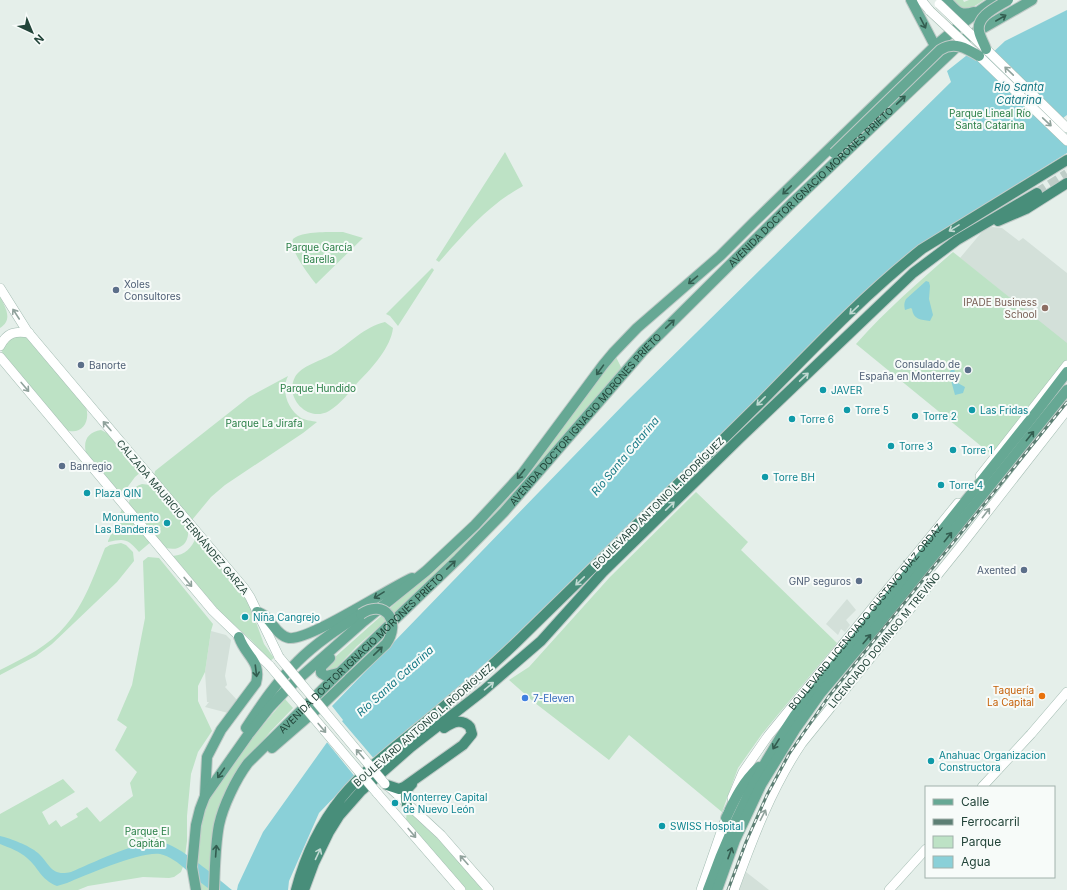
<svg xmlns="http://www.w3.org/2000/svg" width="1067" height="890" viewBox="0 0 1067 890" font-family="Inter,sans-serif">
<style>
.built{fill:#d3e0d9}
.green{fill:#bde2c5}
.water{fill:#8ad0d8}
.pier{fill:#e5efea}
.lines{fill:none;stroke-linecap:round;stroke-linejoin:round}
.trunk-tunnel{stroke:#becdc7;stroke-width:10;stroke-dasharray:10 5;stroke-linecap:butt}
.secondary-casing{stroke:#a3bcb2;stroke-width:10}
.primary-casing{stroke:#c1cbc8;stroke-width:12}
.trunk-casing{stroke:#c1cbc8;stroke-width:12}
.secondary{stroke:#fff;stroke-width:9}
.primary{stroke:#66a894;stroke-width:10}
.trunk{stroke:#488e7a;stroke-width:10}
.rail-casing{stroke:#5d7f74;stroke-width:3}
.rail{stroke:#f7fbf9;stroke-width:1.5;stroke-dasharray:4.5;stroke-linecap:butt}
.secondary-bridge-casing{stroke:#a3bcb2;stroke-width:10;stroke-linecap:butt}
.primary-bridge-casing{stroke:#c1cbc8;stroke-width:12;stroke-linecap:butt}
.secondary-bridge{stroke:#fff;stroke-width:9}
.primary-bridge{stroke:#66a894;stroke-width:10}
.oneway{stroke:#335d50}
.oneway2{stroke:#90a29c}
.oneway3{stroke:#c2dad3}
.service-dot{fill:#5c6f8a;stroke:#f7fbf9;stroke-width:1.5}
.education-dot{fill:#8d6e63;stroke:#f7fbf9;stroke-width:1.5}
.culture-dot{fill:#0f9aa8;stroke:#f7fbf9;stroke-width:1.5}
.food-dot{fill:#e8710a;stroke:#f7fbf9;stroke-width:1.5}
.shop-dot{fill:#3f7fe0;stroke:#f7fbf9;stroke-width:1.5}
.labels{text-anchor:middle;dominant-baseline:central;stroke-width:4;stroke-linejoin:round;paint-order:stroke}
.park-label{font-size:10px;fill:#287e45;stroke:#f7fbf9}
.street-label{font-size:10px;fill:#224439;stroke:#f7fbf9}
.service-label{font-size:10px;fill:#4e5e75;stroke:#f7fbf9;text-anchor:start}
.education-label{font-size:10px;fill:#785e54;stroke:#f7fbf9;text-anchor:end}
.culture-label{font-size:10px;fill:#0d838f;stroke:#f7fbf9;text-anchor:start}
.food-label{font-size:10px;fill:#c56008;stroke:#f7fbf9;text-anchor:end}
.shop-label{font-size:10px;fill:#366cbe;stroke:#f7fbf9;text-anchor:start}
.water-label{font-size:11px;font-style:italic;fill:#167986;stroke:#f7fbf9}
</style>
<rect width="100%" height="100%" fill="#e5efea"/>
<!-- built -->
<path class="built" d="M992 227 1002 228 1019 241 1023 238 1067 273V361L1034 317 960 258 981 233 986 229Z
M847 599 856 610 846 620 850 625 845 632 841 629 838 635 826 624Z
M211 631 226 635 231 640 225 676 227 685 225 687 237 700 228 713 205 707 209 702H207L205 672Z
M746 872 769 890H739Z"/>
<!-- green -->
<path class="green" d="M953 0H963L964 2 969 0H984L970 9H961Z
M505 152 523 186C488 205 465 233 439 262L436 260Z
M343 232 363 238 316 284C309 275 289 250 293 239 301 231 331 232 343 232Z
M953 252 1067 343V361L992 455 856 344C887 309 919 282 953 252Z
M432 268 434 270 398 326 390 316 386 314Z
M0 297C6 308 13 320 0 328Z
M385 322 393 328C391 347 372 368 359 381 350 391 341 404 329 411 308 423 284 398 295 377 301 366 320 361 331 355 348 345 365 326 385 322Z
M22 334 28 339 86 407C91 423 80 437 64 429L3 355 1 347 4 340Z
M616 357 622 369 536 469 477 534 403 606 357 646 337 667 331 672H326L325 666 408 592 551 440C574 413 594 384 616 357Z
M288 376C281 390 287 409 301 418 305 420 312 421 317 422L303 433 225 485 211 497 192 520 154 476 155 471 249 397Z
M101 430 109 434 141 472 135 477 121 496 87 456C82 442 87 432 101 430Z
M142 484 150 485 155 489C165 500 179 513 186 525 190 531 188 541 183 545 177 550 172 549 165 548L129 504C130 494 132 487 142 484Z
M696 492 748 542 741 550 837 643 762 734 738 768 722 812 629 735 609 760 535 703 509 680 529 667 610 577Z
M122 509 152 541 139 552C128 539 125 538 108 542V541Z
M196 537 245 596 250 606 264 644 274 658 270 661 251 640 221 613 173 556C185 555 192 548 196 537Z
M121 543 126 545 133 552 134 561 117 582 52 644 36 656 0 675V670C24 658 49 646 66 625 84 605 95 573 105 548L110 545Z
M148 557 159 558 213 624 211 631 205 672 198 686V701L212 731 198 752 191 774 187 816V841L184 864 181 872 174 877 169 878 143 877 88 886 78 890H0V814L63 779 75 792 42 812 49 825 56 820 61 827 78 817 76 814 87 807 100 822 133 796 130 783 137 772 115 750 127 727 117 720 132 685 145 618 143 561Z
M285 699 293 708 270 732 249 758 229 790 210 890H201L197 869 201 824 206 801 243 749Z
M407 810 440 841 484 890H465L406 820Z"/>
<!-- water -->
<path class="water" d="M1067 10V115L1055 124 1067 136V153L938 233 904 258 866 291 501 650 380 754 375 759 373 757 319 813 289 881 288 890H237L238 885 263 832 343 720 332 706 628 400 951 82 947 71 976 48 987 58 1005 41Z
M926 281 929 282 930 286 929 299 933 315 930 321C921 320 913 319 912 309L911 308 905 310C904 306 904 303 906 299Z
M954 366 956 382 965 387 963 393 955 395 949 373Z
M0 836C10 838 30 846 38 853 50 864 51 877 71 872 90 864 142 839 161 842 178 844 217 878 232 890 226 890 215 890 210 889 194 880 179 858 160 854 141 851 86 875 67 883L57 886C40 879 39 868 27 858 19 851 10 848 0 844Z"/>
<!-- pier -->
<path class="pier" d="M330 707 376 761 356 778 326 741 341 720Z"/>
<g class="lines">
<!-- trunk-tunnel -->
<path class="trunk-tunnel" d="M1037 193 1067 174"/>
<defs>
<g id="secondary">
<path d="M921 0 930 11"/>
<path d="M986 49 1067 128"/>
<path d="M979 56 1067 141"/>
<path d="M0 288 27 331 244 588 250 597 279 657"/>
<path d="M0 346C7 332 16 331 29 333"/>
<path d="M0 357 213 611 270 666"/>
<path d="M980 476 1067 365"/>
<path d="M387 785 441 835 489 890"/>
<path d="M982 787 1031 734 1067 692"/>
<path d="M377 793 461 890"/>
<path id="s1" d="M732 798 743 772 768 736 958 503"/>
<path d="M701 890 728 812"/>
<path d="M734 890C752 840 772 787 802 743L960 547 1067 410"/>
<path d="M889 890 926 849"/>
</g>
<g id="primary">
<path d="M911 0 935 46"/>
<path d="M946 0C956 10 959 17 974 12"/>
<path d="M257 612C271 615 275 636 289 638 309 641 389 588 412 578"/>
<path d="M330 658 321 667V673L326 676 338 673"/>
<path d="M246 728C261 705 277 681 297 662 316 643 339 628 361 614"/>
<path d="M272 748 324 703 350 678"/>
<path d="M205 796 207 757 221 730 256 683C262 661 245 656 239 637"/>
<path d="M726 818C735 798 743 782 759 767"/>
<path d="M196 890 192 867 196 825 200 809 205 796 248 735 270 707 287 689 364 621 426 571 475 525 522 474 603 365 613 353 637 328 720 256 754 222 935 46C955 29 974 13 996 0"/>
<path id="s2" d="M214 890C215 869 215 846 219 825 223 806 236 779 248 763L339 673 458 559 504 512 643 351 791 204 966 38 1032 0"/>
<path d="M708 890C730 828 758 769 795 715L1038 410 1067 372"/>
<path d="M717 890 735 840 761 785 796 728 820 694 877 626 1067 390"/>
</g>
<path id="trunk" d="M998 221 1026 209 1067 183
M387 785 399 789 404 787 463 745 472 734 470 727C462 718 453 722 444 728
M407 805C405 796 405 790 412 784
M296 890C305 856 320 824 342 797 365 769 395 747 423 724 459 694 495 664 528 631 606 555 684 478 761 402 813 349 864 295 922 249L1067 160
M304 890 314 863 329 832 339 816 361 791 411 747 483 691 541 641 603 572 740 438 913 273 957 240 1037 193"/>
</defs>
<!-- secondary casing -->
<use href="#secondary" class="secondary-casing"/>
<!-- primary casing -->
<use href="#primary" class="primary-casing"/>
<!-- trunk casing -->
<use href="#trunk" class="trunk-casing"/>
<!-- secondary -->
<use href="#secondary" class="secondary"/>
<!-- primary -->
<use href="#primary" class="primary"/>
<!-- trunk -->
<use href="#trunk" class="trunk"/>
<defs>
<path id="rail" d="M728 890 746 842 767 795 789 754 829 696 1067 402"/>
</defs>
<!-- rail casing -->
<use href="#rail" class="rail-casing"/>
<!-- rail -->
<use href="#rail" class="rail"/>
<defs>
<path id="secondary-bridge" d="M939 4 985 48
M930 11 973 51
M279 657 385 784
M270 666 377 793"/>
<path id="primary-bridge" d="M986 49C984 43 980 37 979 31 976 16 997 7 1008 0
M834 153 940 50C954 41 966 48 979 56
M350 678 386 644C402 622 385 598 361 614"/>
</defs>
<!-- secondary-bridge casing -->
<use href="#secondary-bridge" class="secondary-bridge-casing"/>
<!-- primary-bridge casing -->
<use href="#primary-bridge" class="primary-bridge-casing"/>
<!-- secondary-bridge -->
<use href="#secondary-bridge" class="secondary-bridge"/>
<!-- primary-bridge -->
<use href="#primary-bridge" class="primary-bridge"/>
</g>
<!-- one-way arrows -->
<defs><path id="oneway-shaft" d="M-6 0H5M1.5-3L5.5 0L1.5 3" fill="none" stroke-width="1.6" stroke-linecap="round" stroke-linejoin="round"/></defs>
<g class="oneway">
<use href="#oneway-shaft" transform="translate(1001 18) rotate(-30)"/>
<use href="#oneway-shaft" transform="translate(923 23) rotate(63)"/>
<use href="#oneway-shaft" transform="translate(901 100) rotate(-43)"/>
<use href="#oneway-shaft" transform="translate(787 190) rotate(136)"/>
<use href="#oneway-shaft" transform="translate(693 280) rotate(140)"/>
<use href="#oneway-shaft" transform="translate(670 324) rotate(-44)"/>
<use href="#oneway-shaft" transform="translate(600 370) rotate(126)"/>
<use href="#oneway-shaft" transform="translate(1030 436) rotate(-51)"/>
<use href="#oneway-shaft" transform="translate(521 474) rotate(129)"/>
<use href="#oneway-shaft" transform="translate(948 537) rotate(-51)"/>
<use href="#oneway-shaft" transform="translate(451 565) rotate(-44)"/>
<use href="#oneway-shaft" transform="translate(379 595) rotate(148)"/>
<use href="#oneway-shaft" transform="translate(867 639) rotate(-50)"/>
<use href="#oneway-shaft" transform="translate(378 651) rotate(-44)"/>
<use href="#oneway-shaft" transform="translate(256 671) rotate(83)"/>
<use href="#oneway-shaft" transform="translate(776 744) rotate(122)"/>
<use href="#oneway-shaft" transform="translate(221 773) rotate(125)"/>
<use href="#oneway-shaft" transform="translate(216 851) rotate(-86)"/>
<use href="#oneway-shaft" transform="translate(730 853) rotate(-70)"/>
</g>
<g class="oneway2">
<use href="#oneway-shaft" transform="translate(1009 71) rotate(-136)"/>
<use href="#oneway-shaft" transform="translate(1047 122) rotate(43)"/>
<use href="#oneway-shaft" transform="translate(16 314) rotate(-123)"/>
<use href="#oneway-shaft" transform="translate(25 387) rotate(50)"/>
<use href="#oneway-shaft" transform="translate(107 426) rotate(-131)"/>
<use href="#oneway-shaft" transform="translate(986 513) rotate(-52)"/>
<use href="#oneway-shaft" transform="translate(188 582) rotate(50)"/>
<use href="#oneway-shaft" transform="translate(322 728) rotate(50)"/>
<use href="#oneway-shaft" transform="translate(360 754) rotate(-130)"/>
<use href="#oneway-shaft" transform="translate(763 815) rotate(-63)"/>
<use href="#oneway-shaft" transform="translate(412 833) rotate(50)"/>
<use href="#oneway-shaft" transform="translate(464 860) rotate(-132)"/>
</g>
<g class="oneway3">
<use href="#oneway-shaft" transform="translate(954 228) rotate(148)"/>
<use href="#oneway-shaft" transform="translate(854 310) rotate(136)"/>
<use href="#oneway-shaft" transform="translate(804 377) rotate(-43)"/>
<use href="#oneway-shaft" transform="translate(761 401) rotate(135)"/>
<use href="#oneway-shaft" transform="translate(670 506) rotate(-44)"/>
<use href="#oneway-shaft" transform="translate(580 581) rotate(136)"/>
<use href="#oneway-shaft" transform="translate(489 686) rotate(-40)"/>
<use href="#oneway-shaft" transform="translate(318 854) rotate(-65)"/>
</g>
<!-- markers -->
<g class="service-dot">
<circle cx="116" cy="290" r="4"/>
<circle cx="81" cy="365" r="4"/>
<circle cx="968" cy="370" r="4"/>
<circle cx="62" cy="466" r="4"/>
<circle cx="1024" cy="570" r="4"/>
<circle cx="859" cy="581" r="4"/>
</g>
<circle class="education-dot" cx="1045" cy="308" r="4"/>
<g class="culture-dot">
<circle cx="823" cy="390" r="4"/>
<circle cx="847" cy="410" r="4"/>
<circle cx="972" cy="410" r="4"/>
<circle cx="915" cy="416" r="4"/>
<circle cx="792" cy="419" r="4"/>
<circle cx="891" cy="446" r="4"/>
<circle cx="953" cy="450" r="4"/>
<circle cx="765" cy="477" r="4"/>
<circle cx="941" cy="485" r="4"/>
<circle cx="87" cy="493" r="4"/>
<circle cx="167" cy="523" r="4"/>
<circle cx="245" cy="617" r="4"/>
<circle cx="931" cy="761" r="4"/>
<circle cx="395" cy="803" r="4"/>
<circle cx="662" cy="826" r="4"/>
</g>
<circle class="food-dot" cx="1042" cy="696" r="4"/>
<circle class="shop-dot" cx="525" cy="698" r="4"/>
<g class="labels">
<!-- park labels -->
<g class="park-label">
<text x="990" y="113">Parque Lineal Río<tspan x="990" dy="12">Santa Catarina</tspan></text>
<text x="319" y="247">Parque García<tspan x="319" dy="12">Barella</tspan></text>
<text x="318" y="388">Parque Hundido</text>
<text x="264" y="423">Parque La Jirafa</text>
<text x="147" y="831">Parque El<tspan x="147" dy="12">Capitán</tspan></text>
</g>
<!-- street labels -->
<g class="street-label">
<text stroke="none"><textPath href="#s2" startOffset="940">AVENIDA DOCTOR IGNACIO MORONES PRIETO</textPath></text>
<text stroke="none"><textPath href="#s2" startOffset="616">AVENIDA DOCTOR IGNACIO MORONES PRIETO</textPath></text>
<text transform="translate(658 503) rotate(-45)">BOULEVARD ANTONIO L. RODRÍGUEZ</text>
<text transform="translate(183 517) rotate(50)">CALZADA MAURICIO FERNÁNDEZ GARZA</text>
<text stroke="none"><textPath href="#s1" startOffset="226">BOULEVARD LICENCIADO GUSTAVO DÍAZ ORDAZ</textPath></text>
<text transform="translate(884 640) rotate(-51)">LICENCIADO DOMINGO M TREVIÑO</text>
<text stroke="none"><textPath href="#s2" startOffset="292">AVENIDA DOCTOR IGNACIO MORONES PRIETO</textPath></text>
<text transform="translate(423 725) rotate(-41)">BOULEVARD ANTONIO L. RODRÍGUEZ</text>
</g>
<!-- service labels -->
<g class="service-label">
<text x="124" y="284">Xoles<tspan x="124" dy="12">Consultores</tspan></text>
<text x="960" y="364" text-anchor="end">Consulado de<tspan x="960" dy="12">España en Monterrey</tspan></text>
<text x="89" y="365">Banorte</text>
<text x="70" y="466">Banregio</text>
<text x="1016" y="570" text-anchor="end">Axented</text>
<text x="851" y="581" text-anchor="end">GNP seguros</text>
</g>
<!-- education labels -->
<g class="education-label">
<text x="1037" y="302">IPADE Business<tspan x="1037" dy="12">School</tspan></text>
</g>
<!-- culture labels -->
<g class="culture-label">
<text x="831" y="390">JAVER</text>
<text x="855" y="410">Torre 5</text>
<text x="980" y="410">Las Fridas</text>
<text x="923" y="416">Torre 2</text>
<text x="800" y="419">Torre 6</text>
<text x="899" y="446">Torre 3</text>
<text x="961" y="450">Torre 1</text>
<text x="773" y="477">Torre BH</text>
<text x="949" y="485">Torre 4</text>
<text x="95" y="493">Plaza QIN</text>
<text x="159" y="517" text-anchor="end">Monumento<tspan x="159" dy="12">Las Banderas</tspan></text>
<text x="253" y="617">Niña Cangrejo</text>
<text x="939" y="755">Anahuac Organizacion<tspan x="939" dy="12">Constructora</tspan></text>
<text x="403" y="797">Monterrey Capital<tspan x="403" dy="12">de Nuevo León</tspan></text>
<text x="670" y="826">SWISS Hospital</text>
</g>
<!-- food labels -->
<g class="food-label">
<text x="1034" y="690">Taquería<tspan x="1034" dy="12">La Capital</tspan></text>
</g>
<!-- shop labels -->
<g class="shop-label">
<text x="533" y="698">7-Eleven</text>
</g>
<!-- water labels -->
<g class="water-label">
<text x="1019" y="87">Río Santa<tspan x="1019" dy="13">Catarina</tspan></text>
<text transform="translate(625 456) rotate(-50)">Río Santa Catarina</text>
<text transform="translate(395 681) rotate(-42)">Río Santa Catarina</text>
</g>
</g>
<!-- legend -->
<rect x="925" y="786" width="130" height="92" fill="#f7fbf9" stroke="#a2b2ac"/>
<rect x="933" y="799" width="20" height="6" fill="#66a894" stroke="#a2b2ac"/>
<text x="961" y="806" font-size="12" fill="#224439">Calle</text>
<rect x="933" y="819" width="20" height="6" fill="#5d7f74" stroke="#a2b2ac"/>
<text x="961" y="826" font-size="12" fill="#224439">Ferrocarril</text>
<rect x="933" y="836" width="20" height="12" fill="#bde2c5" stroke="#a2b2ac"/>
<text x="961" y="846" font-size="12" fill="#224439">Parque</text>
<rect x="933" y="856" width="20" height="12" fill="#8ad0d8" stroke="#a2b2ac"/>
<text x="961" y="866" font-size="12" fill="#224439">Agua</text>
<!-- north arrow -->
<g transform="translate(32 32) rotate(136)" stroke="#f7fbf9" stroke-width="3" paint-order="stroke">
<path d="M0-3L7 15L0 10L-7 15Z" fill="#224439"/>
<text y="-6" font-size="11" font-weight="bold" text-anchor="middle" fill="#224439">N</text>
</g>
</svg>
